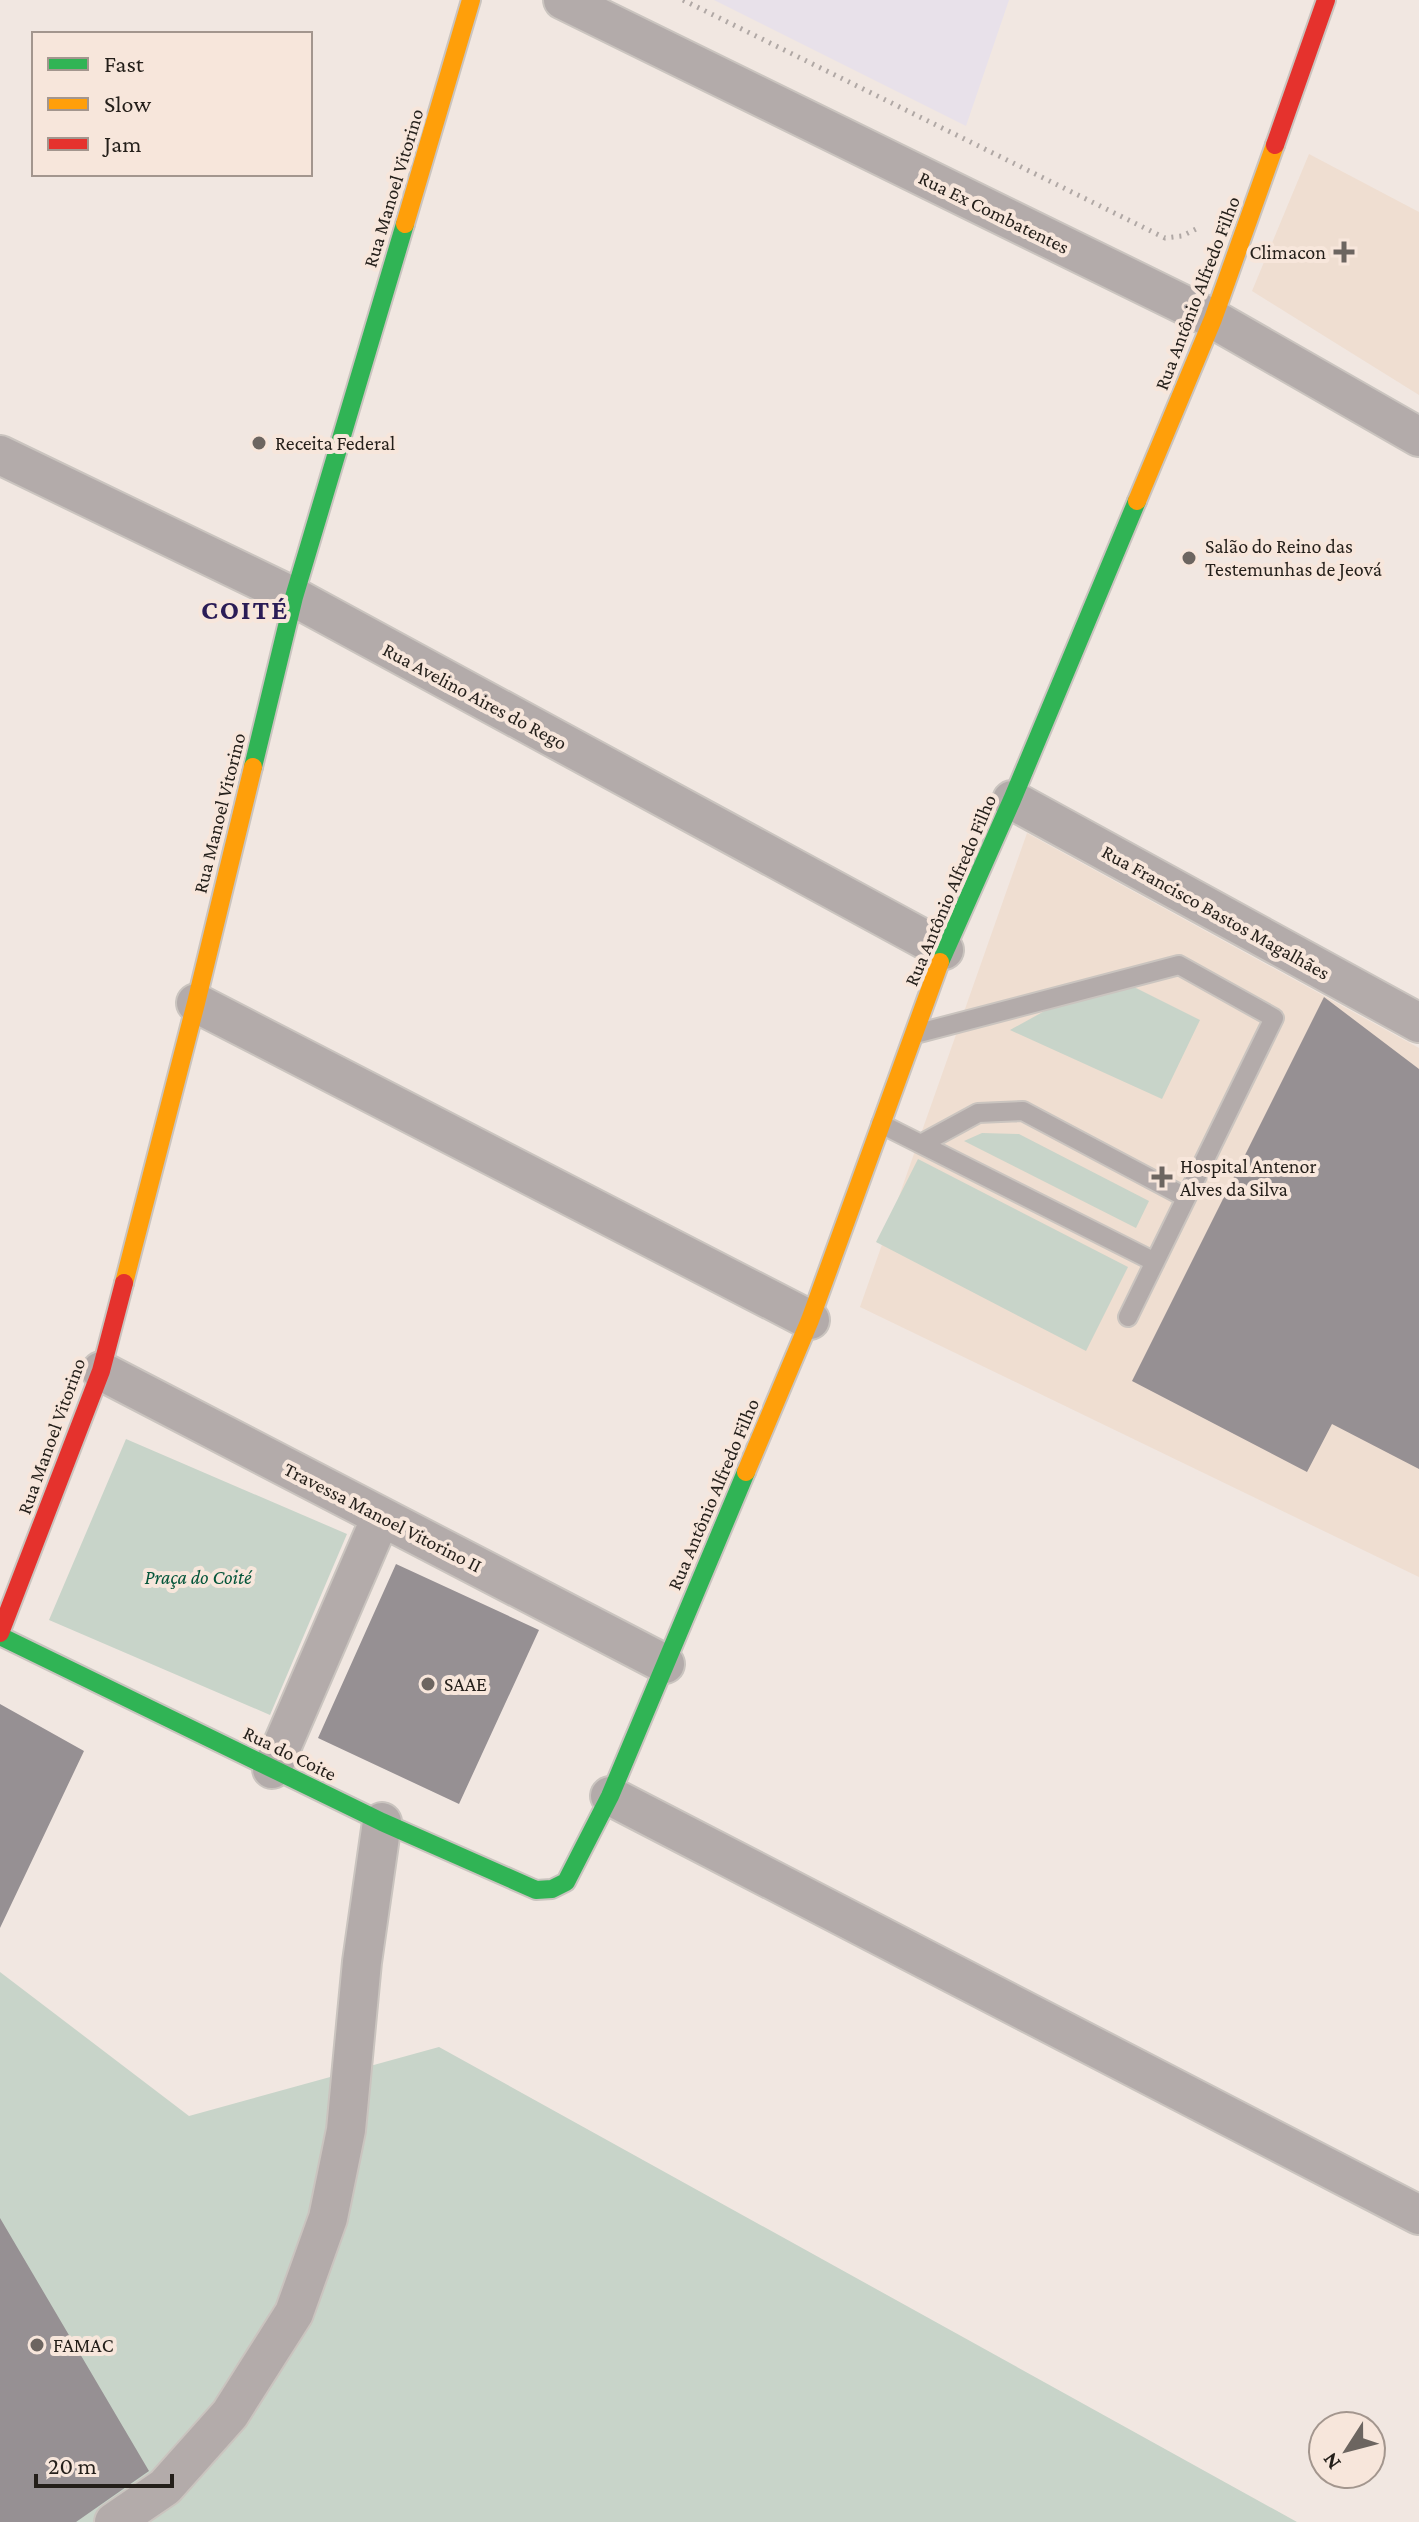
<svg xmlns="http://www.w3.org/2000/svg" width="1419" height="2522" viewBox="0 0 1419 2522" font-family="'Crimson Pro',serif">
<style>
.built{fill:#efded1}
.education{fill:#e8e1ea}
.green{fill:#c8d4c9}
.building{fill:#969093}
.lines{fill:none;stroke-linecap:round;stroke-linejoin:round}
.lane-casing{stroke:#cac4bf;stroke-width:22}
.street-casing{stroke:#cac4bf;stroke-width:42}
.fast-casing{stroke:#cac4bf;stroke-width:22}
.slow-casing{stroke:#cac4bf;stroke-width:22}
.jam-casing{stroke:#cac4bf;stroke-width:22}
.path{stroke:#b0a8a5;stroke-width:5;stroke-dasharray:2 6;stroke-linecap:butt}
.lane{stroke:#b3abaa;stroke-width:18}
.street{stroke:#b3abaa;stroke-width:38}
.fast{stroke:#30b455;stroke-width:18}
.slow{stroke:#ff9f0a;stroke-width:18}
.jam{stroke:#e5322d;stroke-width:18}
.poi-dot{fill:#6c6560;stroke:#f7e6db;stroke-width:3}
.labels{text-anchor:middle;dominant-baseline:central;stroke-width:8;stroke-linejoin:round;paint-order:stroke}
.street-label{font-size:20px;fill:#241f1a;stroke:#f7e6db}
.poi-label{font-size:20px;fill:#241f1a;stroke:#f7e6db;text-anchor:start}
.park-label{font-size:20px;font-style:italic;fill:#04553a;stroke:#f7e6db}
.district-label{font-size:28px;font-weight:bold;letter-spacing:2px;fill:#2a1c56;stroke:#f7e6db}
</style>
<rect width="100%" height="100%" fill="#f1e7e1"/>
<!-- built -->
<path class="built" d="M1309 154 1419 212V395L1252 291Z
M1027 833 1419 1048V1577L860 1307Z"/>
<!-- education -->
<path class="education" d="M714 0H1009L966 126Z"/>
<!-- green -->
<path class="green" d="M1110 975 1200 1020 1162 1099 1010 1030Z
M982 1133 1019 1134 1149 1201 1136 1228 964 1141Z
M918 1159 1128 1267 1086 1351 876 1242Z
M126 1439 347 1534 270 1715 49 1620Z
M0 1972 189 2116 439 2047 1297 2522H0Z"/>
<!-- building -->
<path class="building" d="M1324 997 1419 1069V1469L1332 1424 1307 1472 1132 1381Z
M396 1564 539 1630 459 1804 318 1738Z
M0 1704 84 1751 0 1928Z
M0 2218 149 2471 76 2522H0Z"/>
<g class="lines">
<defs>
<path id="lane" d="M915 1034 1179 965 1274 1018 1128 1317
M881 1124 1155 1262
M921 1144 978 1113 1023 1111 1185 1197"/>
<path id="street" d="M563 0 1213 319 1419 437
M0 455 294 597 944 950
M1012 800 1419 1023
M196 1003 810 1320
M101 1371 665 1664
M272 1769 381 1517
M610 1796 1419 2215
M114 2522 165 2487 230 2414 294 2313 328 2218 346 2130 362 1962 382 1822"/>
<path id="fast" d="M253 767 294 597 405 224
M940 962 1012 800 1137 501
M0 1636 382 1822 536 1890 552 1889 566 1882 610 1796 746 1472"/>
<path id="slow" d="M405 224 471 0
M1137 501 1213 319 1275 145
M124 1283 196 1003 253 767
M746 1472 810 1320 940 962"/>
<path id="jam" d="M1275 145 1326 0
M0 1633 101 1371 124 1283"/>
</defs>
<!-- lane casing -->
<use href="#lane" class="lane-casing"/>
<!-- street casing -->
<use href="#street" class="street-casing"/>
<!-- fast casing -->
<use href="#fast" class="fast-casing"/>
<!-- slow casing -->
<use href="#slow" class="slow-casing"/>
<!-- jam casing -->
<use href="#jam" class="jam-casing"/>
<!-- path -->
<path class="path" d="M683 0 1165 238 1182 236 1196 229"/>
<!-- lane -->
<use href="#lane" class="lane"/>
<!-- street -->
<use href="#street" class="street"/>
<!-- fast -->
<use href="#fast" class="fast"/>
<!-- slow -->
<use href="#slow" class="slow"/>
<!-- jam -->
<use href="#jam" class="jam"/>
</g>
<!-- markers -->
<g class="poi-dot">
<path d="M1340 240h8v8h8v8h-8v8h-8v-8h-8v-8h8z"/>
<circle cx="259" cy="443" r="8"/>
<circle cx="1189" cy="558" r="8"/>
<path d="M1158 1165h8v8h8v8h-8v8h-8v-8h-8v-8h8z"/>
<circle cx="428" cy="1684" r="8"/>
<circle cx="37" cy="2345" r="8"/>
</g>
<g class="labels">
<!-- street labels -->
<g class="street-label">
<text transform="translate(393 188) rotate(-73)">Rua Manoel Vitorino</text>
<text transform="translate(994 212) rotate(26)">Rua Ex Combatentes</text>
<text transform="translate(1197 293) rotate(-69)">Rua Antônio Alfredo Filho</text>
<text transform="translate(475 696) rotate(28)">Rua Avelino Aires do Rego</text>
<text transform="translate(219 813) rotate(-76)">Rua Manoel Vitorino</text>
<text transform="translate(950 890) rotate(-67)">Rua Antônio Alfredo Filho</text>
<text transform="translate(1216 912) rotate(29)">Rua Francisco Bastos Magalhães</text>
<text transform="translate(51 1436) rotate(-70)">Rua Manoel Vitorino</text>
<text transform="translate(713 1494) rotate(-67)">Rua Antônio Alfredo Filho</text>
<text transform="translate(383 1517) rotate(27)">Travessa Manoel Vitorino II</text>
<text transform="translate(290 1753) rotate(26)">Rua do Coite</text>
</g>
<!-- poi labels -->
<g class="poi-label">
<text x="1326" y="252" text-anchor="end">Climacon</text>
<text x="275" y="443">Receita Federal</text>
<text x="1205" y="546">Salão do Reino das<tspan x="1205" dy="23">Testemunhas de Jeová</tspan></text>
<text x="1180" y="1166">Hospital Antenor<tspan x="1180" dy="23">Alves da Silva</tspan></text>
<text x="444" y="1684">SAAE</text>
<text x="53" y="2345">FAMAC</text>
</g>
<!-- park labels -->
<g class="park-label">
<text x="198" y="1577">Praça do Coité</text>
</g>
<!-- district labels -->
<g class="district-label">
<text x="245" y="609">COITÉ</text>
</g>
</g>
<!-- legend -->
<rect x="32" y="32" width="280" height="144" fill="#f7e6db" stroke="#a3968e" stroke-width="2"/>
<rect x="48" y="58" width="40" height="12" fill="#30b455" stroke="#a3968e" stroke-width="2"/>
<text x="104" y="72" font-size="24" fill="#241f1a">Fast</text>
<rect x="48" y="98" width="40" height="12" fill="#ff9f0a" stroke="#a3968e" stroke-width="2"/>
<text x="104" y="112" font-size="24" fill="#241f1a">Slow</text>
<rect x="48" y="138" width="40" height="12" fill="#e5322d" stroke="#a3968e" stroke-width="2"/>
<text x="104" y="152" font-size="24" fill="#241f1a">Jam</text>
<!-- north arrow -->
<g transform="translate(1347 2450) rotate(234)"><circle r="38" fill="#f7e6db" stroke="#a3968e" stroke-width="2"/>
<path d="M0-6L14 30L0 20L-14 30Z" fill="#6c6560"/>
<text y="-12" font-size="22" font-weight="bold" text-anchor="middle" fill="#241f1a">N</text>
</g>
<!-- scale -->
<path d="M36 2474v12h136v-12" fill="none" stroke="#241f1a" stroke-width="4"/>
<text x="48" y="2474" font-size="24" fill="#241f1a" stroke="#f7e6db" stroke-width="6" paint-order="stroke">20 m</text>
</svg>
